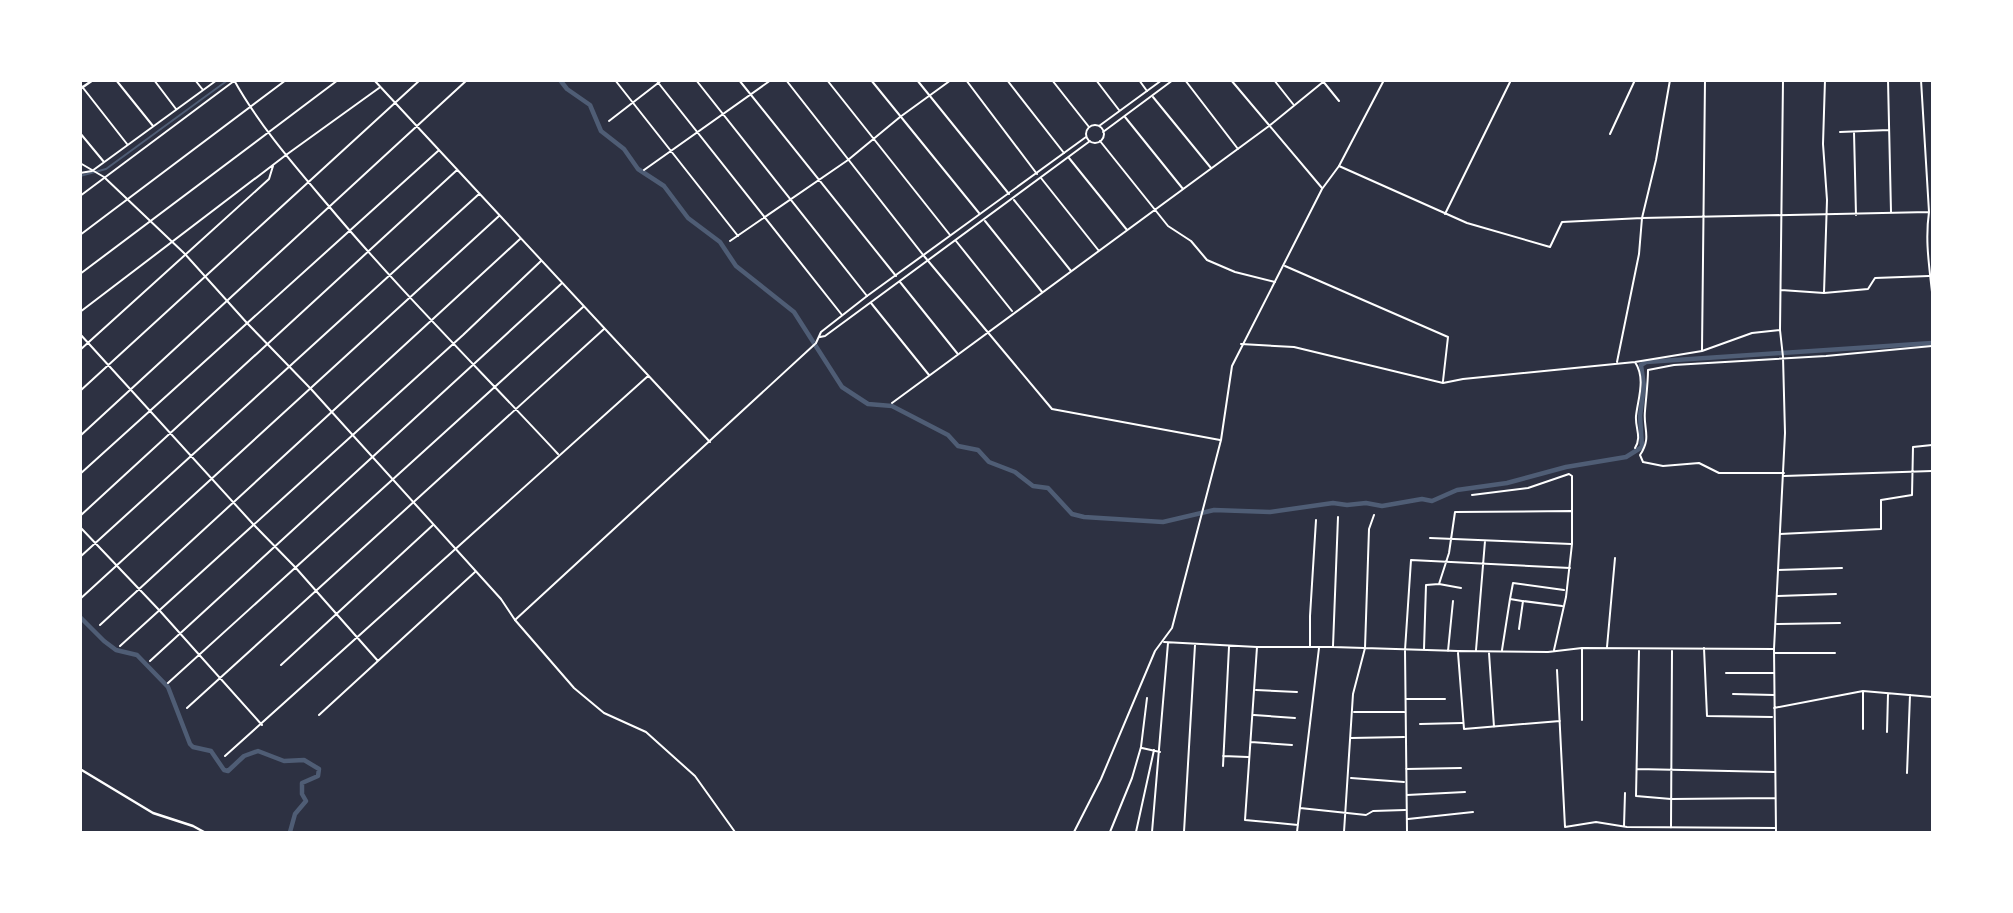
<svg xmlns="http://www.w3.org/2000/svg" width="2013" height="913" viewBox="0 0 2013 913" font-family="'Crimson Pro',serif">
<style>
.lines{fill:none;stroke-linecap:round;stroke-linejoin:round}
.stream{stroke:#4f5d75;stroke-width:2}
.canal{stroke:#4f5d75;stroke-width:4.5}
.minor{stroke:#fff;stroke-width:2}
.tertiary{stroke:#fff;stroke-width:2}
.secondary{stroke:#fff;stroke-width:2.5}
</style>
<rect width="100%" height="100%" fill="#2d3142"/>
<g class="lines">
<!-- stream -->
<path class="stream" d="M80 176 106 169 228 80"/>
<!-- canal -->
<path class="canal" d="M560 80 567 89 590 105 601 131 624 149 638 169 664 186 688 218 720 242 736 266 794 312 842 387 868 404 892 406 948 435 958 446 978 450 989 462 1015 472 1033 486 1048 488 1072 514 1084 517 1163 522 1214 510 1270 512 1333 503 1347 505 1366 503 1382 506 1422 499 1432 501 1457 490 1507 483 1566 467 1626 457 1642 447 1640 416 1644 386 1641 365 1646 362 1932 343
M80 617 104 641 116 650 137 655 168 687 190 744 193 747 211 751 224 770 228 771 244 756 258 751 284 761 304 760 319 769 318 776 302 783V794L306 801 295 814 290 832"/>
<!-- minor -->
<path class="minor" d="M116 80 153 126
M154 80 176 109
M195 80 203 90
M234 80C259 125 294 165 327 204 400 291 481 371 558 454
M374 80 710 442
M615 80 738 236
M656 80 842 315
M696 80 867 296
M739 80 896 276
M786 80 924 256 1052 409 1220 440
M827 80 950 235
M871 80 979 213
M917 80 1009 194
M966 80 1037 174
M1007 80 1064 153
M1052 80 1089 127
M1096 80 1119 110
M1139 80 1147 91
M1185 80 1238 149
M1231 80 1322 188
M1274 80 1293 104
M1322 80 1339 101
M1888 80 1891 212
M1921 80 1929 212C1925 240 1929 264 1932 292
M80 84 127 144
M1153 97 1211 168
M1125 117 1183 189
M609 121 662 80
M1840 132 1889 130
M1854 132 1856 215
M80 133 104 162
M1610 134 1635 80
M1100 141 1168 226 1191 241 1207 260 1235 272 1275 282
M1069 158 1127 230
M1339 166 1467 223 1550 247 1562 222 1642 218 1929 212
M644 170 771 80
M80 173 92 171 217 80
M1041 178 1099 251
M80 196 234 81
M1014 200 1071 271
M1445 214 1511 80
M985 221 1042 292
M80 235 286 80
M730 241 848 160 900 117 951 80
M956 241 1012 311
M1285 266 1448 337 1443 381
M80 274 338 80
M900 282 957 353
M1781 290 1824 293 1868 289 1875 278 1929 276
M1824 293 1827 200 1823 144 1825 80
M871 303 929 375
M80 312 286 155 379 88
M80 334 253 524 295 567 378 661
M1241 344 1294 347 1443 383 1463 379 1635 362 1702 351 1752 333 1780 330
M80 350 269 179 273 166
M1702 350 1705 80
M1617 362 1639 254 1642 218 1656 160 1670 80
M1635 362C1646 379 1638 398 1636 416 1635 428 1642 437 1635 448
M80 391 420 80
M892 403 1269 126 1323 82
M80 436 467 80
M1784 473H1719L1699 463 1663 466 1643 462 1640 455C1652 437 1643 429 1645 411 1646 397 1648 384 1648 370L1674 365 1826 356 1932 346
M80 474 438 151
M1784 476 1932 471
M1472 495 1528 488 1569 474 1572 476V544L1566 597 1554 650
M80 516 457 170
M80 527 160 611 262 725
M1780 534 1881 529V500L1912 495 1913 447 1932 445
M1430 538 1571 544
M80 557 479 194
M1778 570 1842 568
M1439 584 1449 553 1455 512 1571 511
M1778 596 1836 594
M80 599 499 216
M1510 599 1513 583 1564 590
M515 620 815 344
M1777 624 1840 623
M100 625 520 239
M1519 629 1523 601 1562 606
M1164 642 1257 647H1333L1458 651 1548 652 1582 648 1774 649
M120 646 463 335 541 261
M1310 646V616L1316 520
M1333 646 1338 517
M1257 647 1245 820 1298 825
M1607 647 1615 558
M1704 648 1707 716 1772 717
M1424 649 1426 585 1439 584 1461 588
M1582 649V720
M1476 650 1485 541
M1502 650 1510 599 1522 601
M1448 651 1453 601
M1639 651 1636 796 1671 799 1775 798
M1458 653 1464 729 1560 721
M1489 653 1494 727
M1774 653H1835
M150 661 561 284
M281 665 433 525
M1557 670 1565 827 1596 822 1627 827 1776 828
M1726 673H1774
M168 683 583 307
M1256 690 1297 692
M1733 694 1774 695
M1407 699H1445
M187 708 604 329
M1774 708 1863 691 1932 697
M1354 712H1404
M319 715 475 572
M1254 715 1295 718
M1420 724 1462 723
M1863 729V692
M1887 732 1888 694
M1351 738 1404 737
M1251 742 1292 745
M1142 748 1160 752
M225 756 648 376
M1223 756 1248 757
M1223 766 1229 647
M1406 769 1461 768
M1637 769 1774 772
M1907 773 1910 695
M1351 778 1404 782
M1407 795 1465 792
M1300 808 1366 815 1373 811 1405 810
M1408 819 1473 812
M1624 826 1625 793
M1671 828 1672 651
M1110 832 1132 778 1141 747 1147 698
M1136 832 1154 750
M1152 832 1168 643
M1184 832 1195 645
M1297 832 1319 648
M1344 832 1353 694 1365 648 1369 529 1374 515
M1407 832 1405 650 1411 560 1570 568
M1776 832 1774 649 1785 433 1783 357 1780 330 1783 80"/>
<!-- tertiary -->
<path class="tertiary" d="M1086 134a9 9 0 1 1 18 0a9 9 0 1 1-18 0Z
M1099 126 1162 80
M1103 132 1173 80
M80 163 104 177 185 254 247 323 311 389 501 599 515 620 574 688 604 713 646 732 695 776 735 832
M820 337 825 336 1090 141
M816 343 821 332 867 296 1086 137
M1074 832 1101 779 1155 651 1172 628 1221 440 1232 366 1322 189 1339 166 1384 80"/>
<!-- secondary -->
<path class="secondary" d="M80 89 93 80
M80 769 153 813 193 826 204 832"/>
</g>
<!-- border -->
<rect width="2013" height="913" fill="none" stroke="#ffffff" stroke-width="164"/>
</svg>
